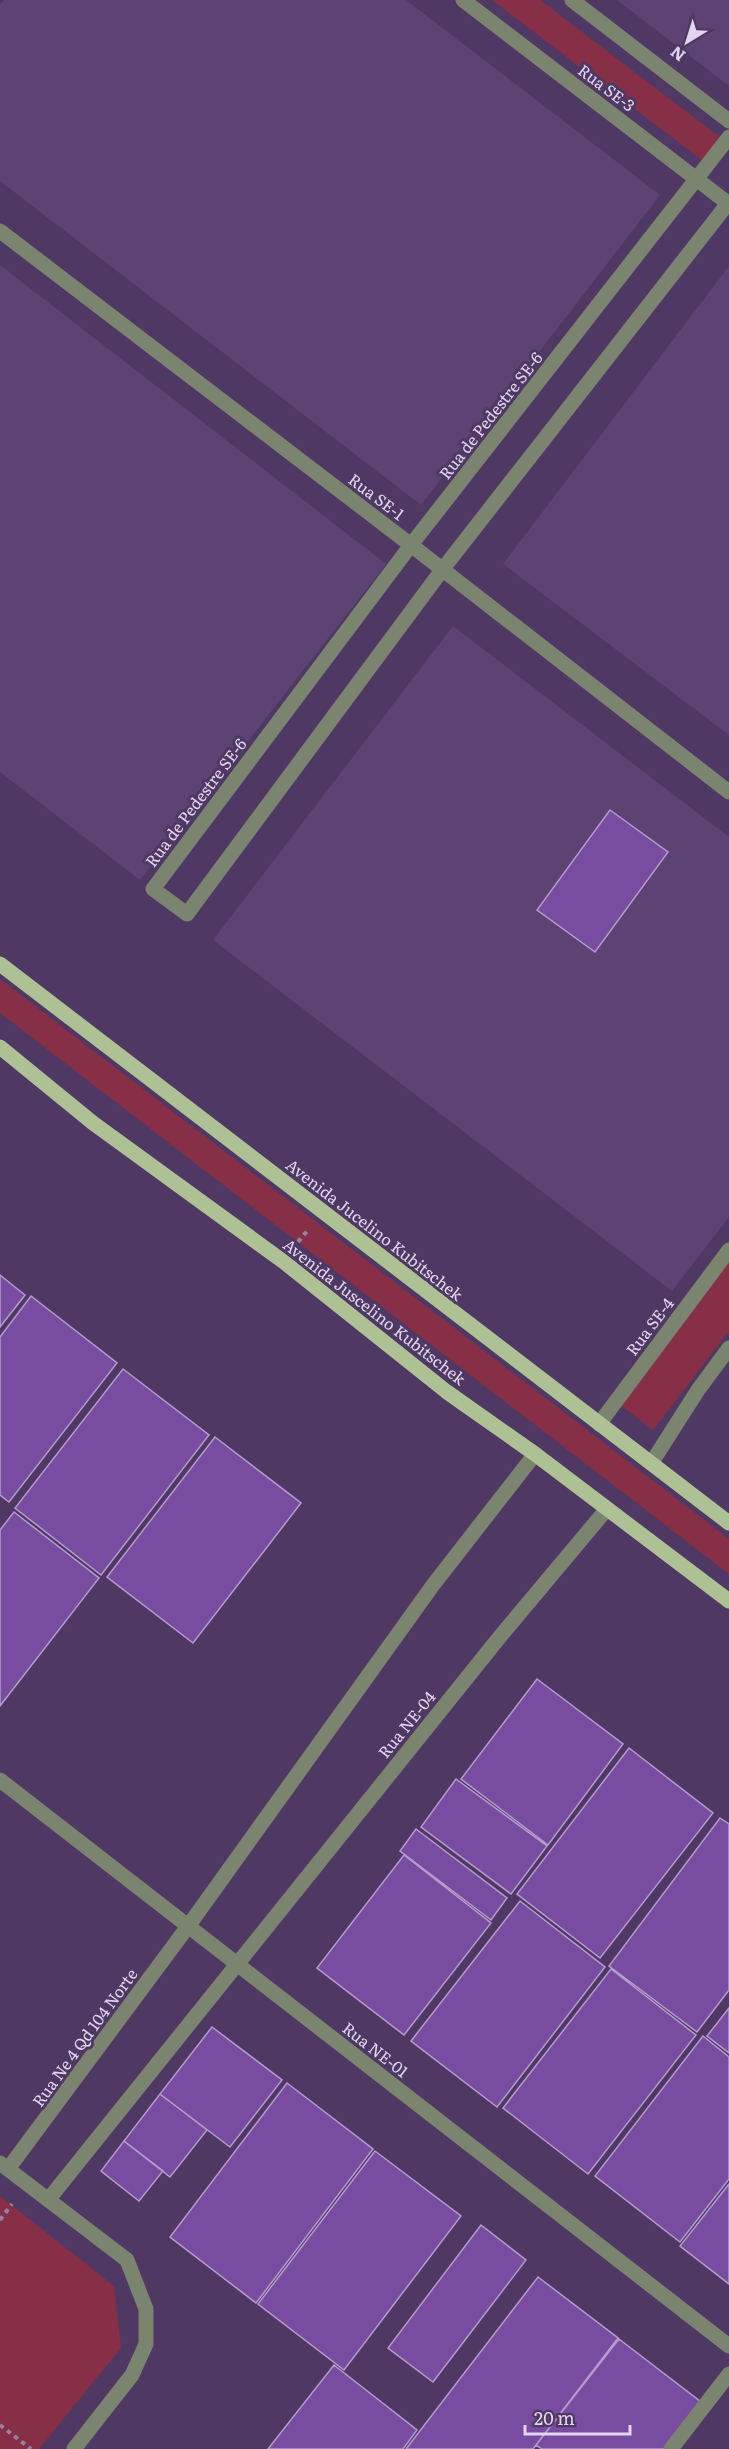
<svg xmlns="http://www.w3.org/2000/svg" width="729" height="2449" viewBox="0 0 729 2449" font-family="Literata,serif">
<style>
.built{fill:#5c4373}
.green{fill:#862f47}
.building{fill:#784ca0;stroke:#b49ccd;stroke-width:1.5}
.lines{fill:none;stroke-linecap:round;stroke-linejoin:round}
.path{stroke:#9482a5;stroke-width:4;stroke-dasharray:4.5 4.5;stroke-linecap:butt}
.minor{stroke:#7a846e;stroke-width:15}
.major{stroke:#aec195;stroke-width:15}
.labels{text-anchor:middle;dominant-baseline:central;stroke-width:6;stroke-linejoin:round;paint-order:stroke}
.street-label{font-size:16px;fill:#e1d5ef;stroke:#4f3964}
</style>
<rect width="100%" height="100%" fill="#4f3964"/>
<!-- built -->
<path class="built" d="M4 0H406L660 195 421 505 0 181V5Z
M617 0H729V86Z
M0 265 386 564 140 880 0 772Z
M729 266V735L503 564Z
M453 626 729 837V1217L672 1291 213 940Z"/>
<!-- green -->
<path class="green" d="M492 0H540L721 138 703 161Z
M0 979 729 1539V1574L0 1013Z
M729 1260V1331L653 1430 619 1404Z
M0 2196 114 2286 121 2348 39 2449H0Z"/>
<!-- building -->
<path class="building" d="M610 810 668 852 595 952 537 910Z
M0 1275 25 1295 0 1327Z
M31 1296 117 1363 9 1502 0 1495V1337Z
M123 1369 209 1435 101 1575 15 1508Z
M215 1437 301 1503 193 1643 107 1577Z
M14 1512 99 1578 0 1706V1530Z
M537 1679 623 1744 548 1845 461 1779Z
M629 1748 713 1813 600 1958 517 1894Z
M456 1779 547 1846 511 1894 421 1827Z
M720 1818 729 1824V1990L697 2032 609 1966Z
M416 1829 507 1898 491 1920 400 1851Z
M404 1855 491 1923 404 2035 317 1968Z
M520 1901 605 1967 497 2107 411 2041Z
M611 1969 696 2035 588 2174 503 2108Z
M729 2008V2053L707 2036Z
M212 2027 282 2080 230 2147 160 2094Z
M703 2036 729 2057V2179L680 2242 595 2176Z
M287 2083 373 2149 256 2303 170 2237Z
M160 2094 207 2130 170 2177 124 2141Z
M124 2141 163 2171 139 2201 101 2171Z
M375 2151 461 2216 344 2370 258 2304Z
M729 2184V2284L680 2246Z
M481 2225 526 2260 433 2382 388 2348Z
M538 2277 618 2338 533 2449H406Z
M619 2339 701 2402 664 2449H542L536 2445Z
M334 2365 417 2430 403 2449H268Z"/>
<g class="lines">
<!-- path -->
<path class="path" d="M298 1242 308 1230
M0 2220 12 2204
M0 2425 31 2449"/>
<!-- minor -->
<path class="minor" d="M463 0 729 204
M572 0 729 121
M729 137 411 545 153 889 187 914 442 570 729 202
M0 231 411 545 729 792
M599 1424 729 1250
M652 1462 698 1390 729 1348
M0 1780 729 2346
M0 2163 127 2260 146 2309V2344L132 2375 74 2449
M8 2169 189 1925 433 1585 535 1454
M48 2200 498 1639 606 1510
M671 2449 729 2374"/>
<!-- major -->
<path class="major" d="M0 964 729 1523
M0 1047 93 1123 284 1262 447 1392 535 1454 729 1601"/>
</g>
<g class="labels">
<!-- street labels -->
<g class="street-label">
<text transform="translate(607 87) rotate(37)">Rua SE-3</text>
<text transform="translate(490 415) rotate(-52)">Rua de Pedestre SE-6</text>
<text transform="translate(377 496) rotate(37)">Rua SE-1</text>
<text transform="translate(195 802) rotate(-53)">Rua de Pedestre SE-6</text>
<text transform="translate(375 1229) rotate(38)">Avenida Jucelino Kubitschek</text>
<text transform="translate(375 1311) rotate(38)">Avenida Juscelino Kubitschek</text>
<text transform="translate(649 1326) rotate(-53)">Rua SE-4</text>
<text transform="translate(406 1724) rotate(-51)">Rua NE-04</text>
<text transform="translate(84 2037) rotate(-54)">Rua Ne 4 Qd 104 Norte</text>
<text transform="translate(376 2049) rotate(38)">Rua NE-01</text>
</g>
</g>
<!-- north arrow -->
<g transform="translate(687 42) rotate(218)" stroke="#4f3964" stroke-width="4.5" paint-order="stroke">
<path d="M0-4.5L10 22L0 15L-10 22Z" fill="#e1d5ef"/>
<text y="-9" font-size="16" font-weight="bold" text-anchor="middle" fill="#e1d5ef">N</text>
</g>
<!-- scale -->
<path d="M525 2425v9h105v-9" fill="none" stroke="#e1d5ef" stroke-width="3"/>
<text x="534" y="2425" font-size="18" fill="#e1d5ef" stroke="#4f3964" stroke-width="4.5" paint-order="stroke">20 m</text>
</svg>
